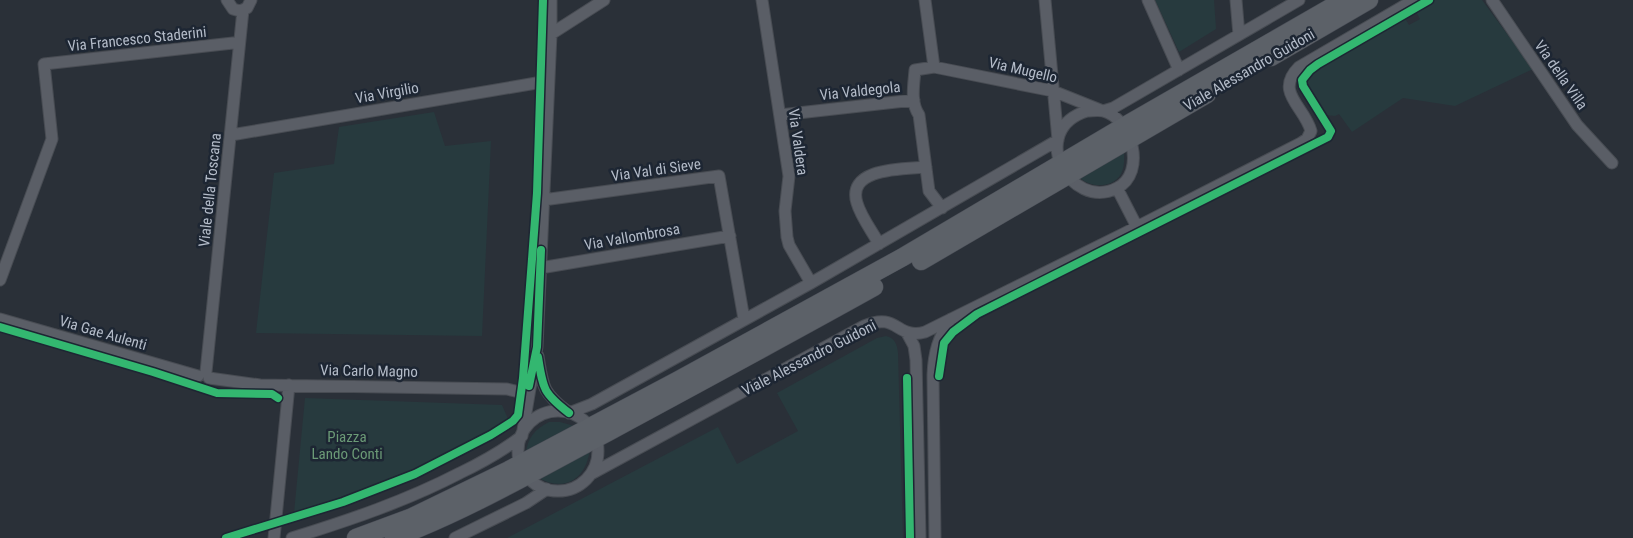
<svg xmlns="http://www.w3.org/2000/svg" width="1633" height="538" viewBox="0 0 1633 538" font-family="'Roboto Condensed',sans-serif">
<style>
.green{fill:#273a3e}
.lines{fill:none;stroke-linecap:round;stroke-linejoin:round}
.minor-casing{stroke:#484c53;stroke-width:13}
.primary-casing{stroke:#484c55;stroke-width:19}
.minor{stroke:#5a5e66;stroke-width:11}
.primary{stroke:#5c6168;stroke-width:18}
.cycleway-casing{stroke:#1d2633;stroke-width:11}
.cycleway{stroke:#33b770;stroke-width:8}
.labels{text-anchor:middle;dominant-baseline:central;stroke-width:5;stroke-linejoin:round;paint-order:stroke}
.street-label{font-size:15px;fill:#b4bcc9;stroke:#1d2633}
.park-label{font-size:15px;fill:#6b9a76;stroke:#1d2633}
</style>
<rect width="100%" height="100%" fill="#2a3038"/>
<!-- green -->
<path class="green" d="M1155 0H1214L1216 29 1179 52Z
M1428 0H1482L1533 69 1455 106 1403 98 1352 132 1339 114 1335 116 1326 115 1306 83 1310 74 1323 63 1403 15 1409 25 1420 19 1414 8Z
M434 112 445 146 491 141 482 336 256 333 274 173 334 164 339 127Z
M1124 150C1124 158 1125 166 1121 174 1112 189 1090 188 1079 177Z
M886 336C895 338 897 344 898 353L903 538H507L718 427 737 464 798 431 777 393 877 338Z
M305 398 502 405 509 421 422 466 338 498 294 513Z
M549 422H560L578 427 526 454C527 438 535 429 549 422Z
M590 449C586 480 564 493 537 477Z"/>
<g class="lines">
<defs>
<path id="minor" d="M227 0 233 9 240 11 247 8 251 0
M762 0 789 176 785 211 787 237 789 245 811 283
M925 0 934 67
M1148 0 1179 70
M1236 0 1239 35
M1492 0 1577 125 1612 163
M551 34 604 0
M1087 111C1092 111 1098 110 1103 111 1132 118 1147 173 1117 188 1070 212 1026 130 1087 111Z
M780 115 914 100
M231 135 548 81
M1117 188 1137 227
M543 200 719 176 744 319
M942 208 929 191 919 115C910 102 914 84 915 70L934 67 1053 91 1103 111 1113 108 1299 0
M879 244C872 231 861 217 857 203 846 167 905 169 926 167
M540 268 730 236
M0 280 52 139 44 64 233 43
M0 319 198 376
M907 333 914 346 916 360 920 538
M538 356C543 387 542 392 568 412
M206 372 243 10
M209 378 260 385 507 389 528 394
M518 451a40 40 0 1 1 80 0a40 40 0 1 1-80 0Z
M569 413 592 404 811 283 1058 140 1045 0
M522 436 537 347 551 34V0
M591 474 864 326C898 311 896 340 925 332L1123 234 1301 143 1307 139 1311 131C1304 106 1274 92 1299 67L1414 0
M274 538 289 385
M292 538C350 520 406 501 460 473 483 462 501 452 522 436
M455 538 526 503 547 489
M935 538 933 375C934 352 938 338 951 319"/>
<path id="primary" d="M1271 57 1369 0
M921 261 1207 94
M356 538 410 518 509 470 677 381 903 257 1123 127 1344 0
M394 538C468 510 538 469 608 432 697 384 786 336 874 287"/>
</defs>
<!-- minor casing -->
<use href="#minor" class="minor-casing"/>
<!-- primary casing -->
<use href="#primary" class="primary-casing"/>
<!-- minor -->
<use href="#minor" class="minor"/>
<!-- primary -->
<use href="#primary" class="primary"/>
<defs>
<path id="cycleway" d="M0 327 153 372 217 393 272 394 278 398
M538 357C543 389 543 393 569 413
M939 376 944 343 953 332 977 314 1328 137 1331 131 1303 86 1302 80 1310 70 1318 64 1429 0
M907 378 910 538
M529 386 537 347 541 250
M226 538 343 502 415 474 491 435 513 421 518 415 523 378 537 193 543 0"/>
</defs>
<!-- cycleway casing -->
<use href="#cycleway" class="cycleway-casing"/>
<!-- cycleway -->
<use href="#cycleway" class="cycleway"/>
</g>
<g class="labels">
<!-- street labels -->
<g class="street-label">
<text transform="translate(137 39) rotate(-6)">Via Francesco Staderini</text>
<text transform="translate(1023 70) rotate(13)">Via Mugello</text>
<text transform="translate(1249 70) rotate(-30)">Viale Alessandro Guidoni</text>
<text transform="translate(1561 75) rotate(55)">Via della Villa</text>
<text transform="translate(860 91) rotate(-6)">Via Valdegola</text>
<text transform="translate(387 93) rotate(-10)">Via Virgilio</text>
<text transform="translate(798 142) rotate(82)">Via Valdera</text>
<text transform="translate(656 170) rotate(-8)">Via Val di Sieve</text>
<text transform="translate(210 190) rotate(-84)">Viale della Toscana</text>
<text transform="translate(632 237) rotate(-10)">Via Vallombrosa</text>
<text transform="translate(103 333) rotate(16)">Via Gae Aulenti</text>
<text transform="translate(809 358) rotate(-27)">Viale Alessandro Guidoni</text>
<text transform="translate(369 371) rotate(1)">Via Carlo Magno</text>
</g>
<!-- park labels -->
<g class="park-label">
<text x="347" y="437">Piazza<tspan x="347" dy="17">Lando Conti</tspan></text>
</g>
</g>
</svg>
